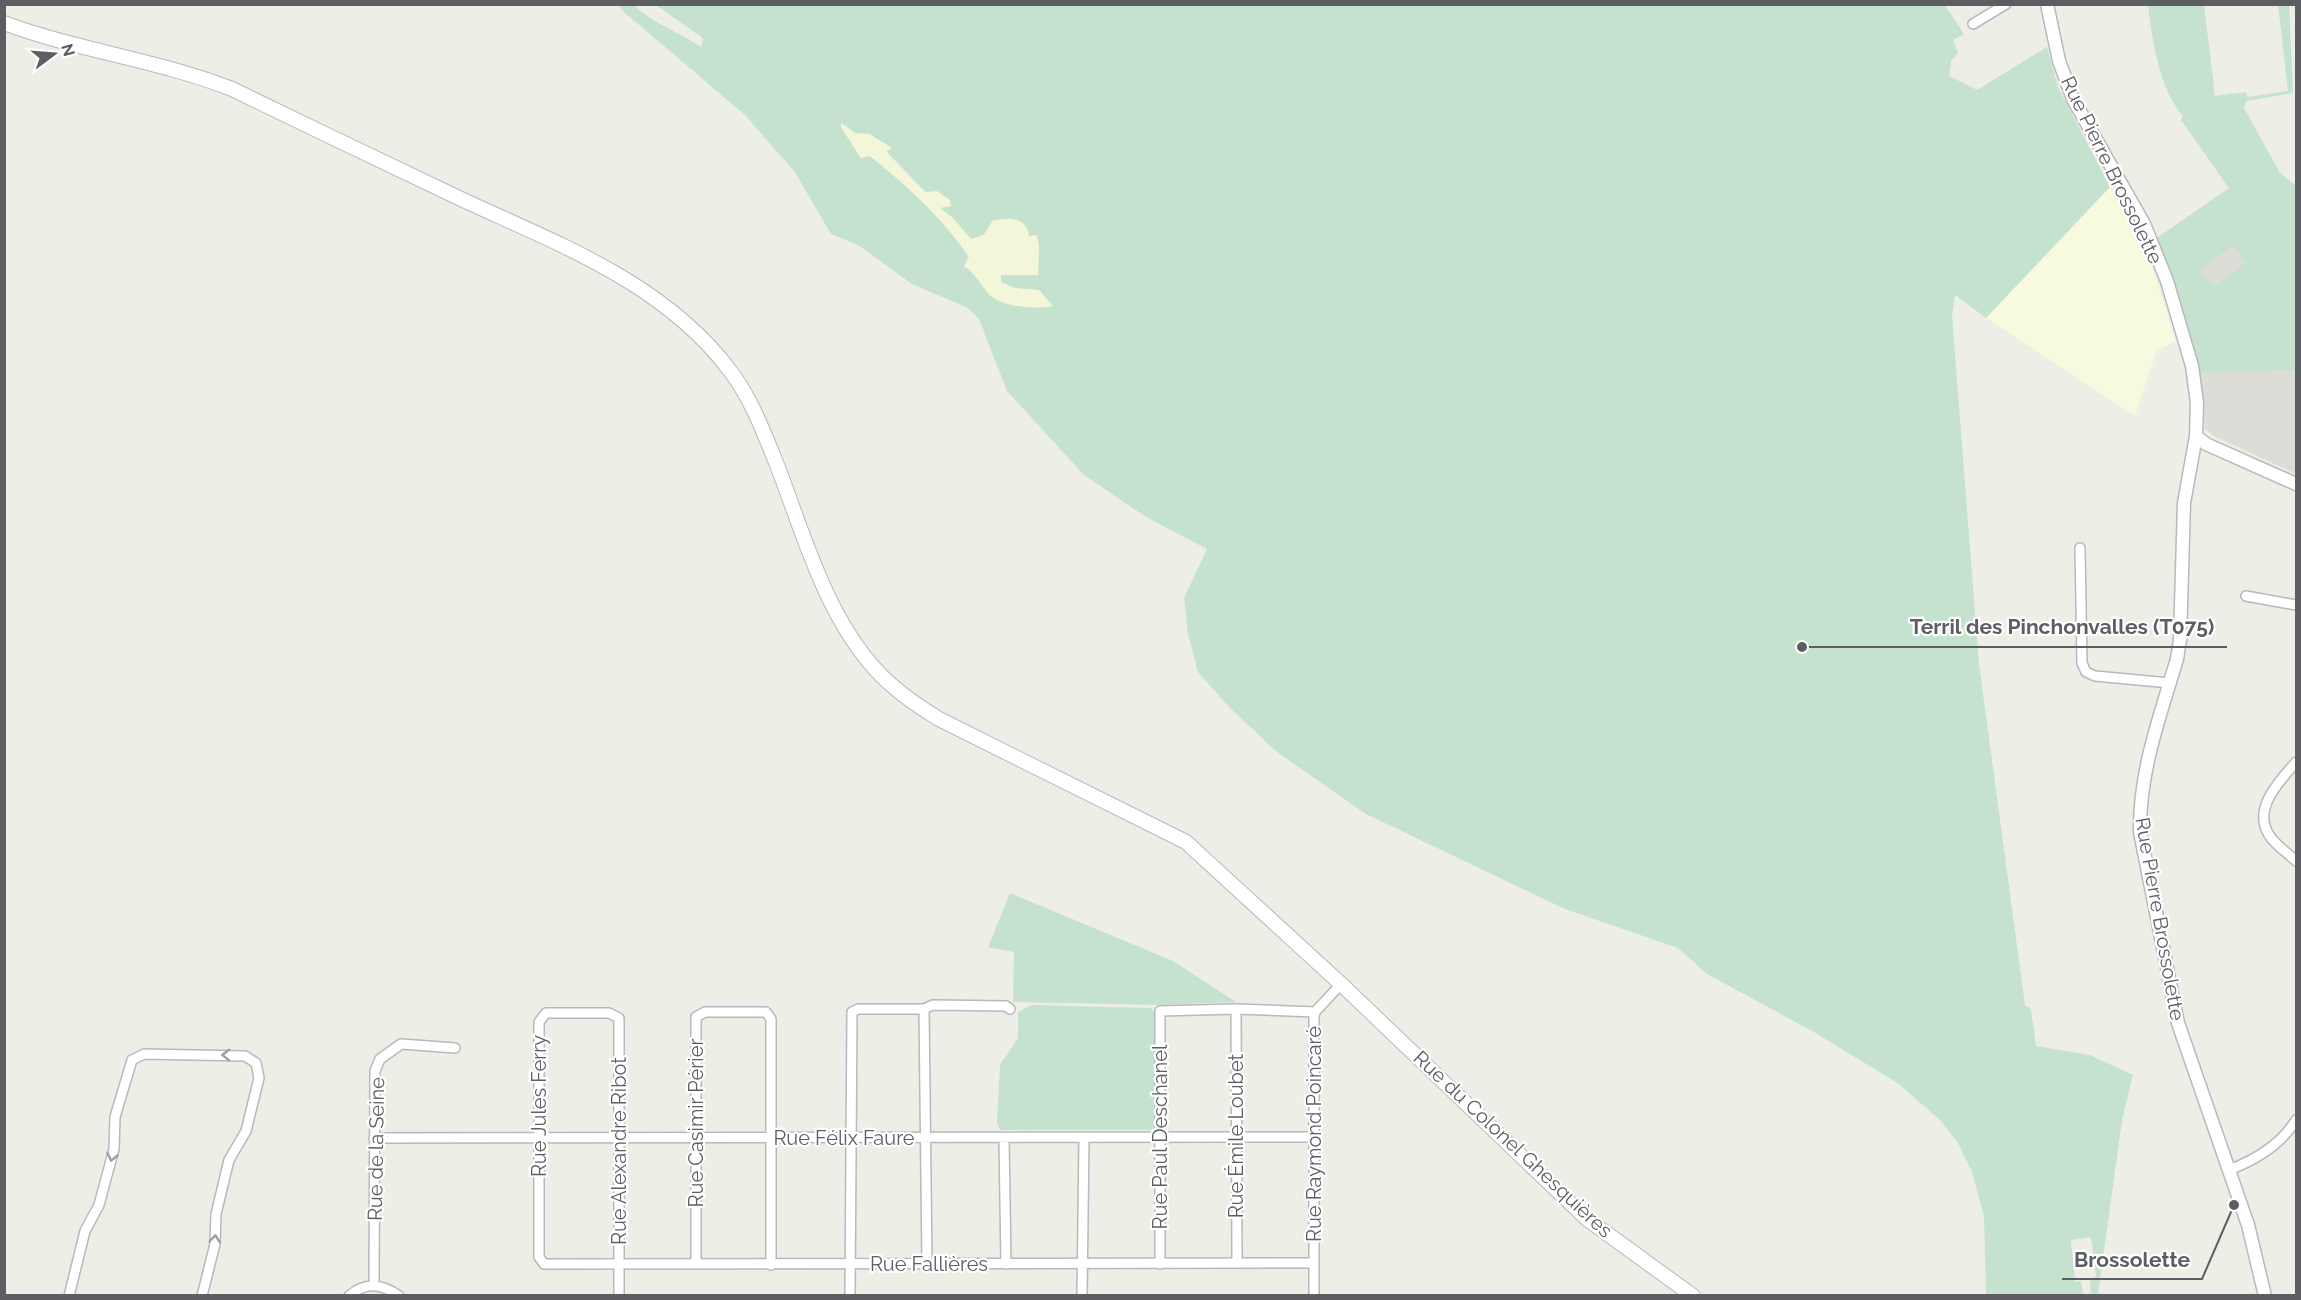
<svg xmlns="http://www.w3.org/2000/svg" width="2301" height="1300" viewBox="0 0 2301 1300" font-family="Raleway,sans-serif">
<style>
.commercial{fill:#f8fadf}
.industrial{fill:#ddddd8}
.green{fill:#c5e2ce;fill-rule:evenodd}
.sand{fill:#f4f6d9}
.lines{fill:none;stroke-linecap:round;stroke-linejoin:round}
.minor-casing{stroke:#b8b8be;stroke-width:12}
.tertiary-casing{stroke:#b8b8be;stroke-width:15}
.secondary-casing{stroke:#b7b8be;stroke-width:16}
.minor{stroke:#fff;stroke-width:9}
.tertiary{stroke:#fff;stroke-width:12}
.secondary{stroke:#fff;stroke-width:14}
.oneway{stroke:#9e9ea2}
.labels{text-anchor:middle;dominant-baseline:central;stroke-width:4.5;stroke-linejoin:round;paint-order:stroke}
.street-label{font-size:20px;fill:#5d5e64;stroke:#fff}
.leader{fill:none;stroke:#5d5e64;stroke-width:2}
.callout-dot{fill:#5d5e64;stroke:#fff;stroke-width:2}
.callout-label{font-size:21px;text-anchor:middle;font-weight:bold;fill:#5d5e64;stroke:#fff;stroke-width:4.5;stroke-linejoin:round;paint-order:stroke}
</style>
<rect width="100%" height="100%" fill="#edeee6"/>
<!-- commercial -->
<path class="commercial" d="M2110 187 2148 254 2176 342 2157 350 2135 416 1986 318Z"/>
<!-- industrial -->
<path class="industrial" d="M2208 158 2296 249V474L2214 436 2205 429 2200 373 2157 238 2229 188Z"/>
<!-- green -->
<path class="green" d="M619 5H634C653 24 678 31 701 47L703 38 656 5H1945L1964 34 1953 40 1958 53 1951 61 1949 76 1977 90 2047 47 2058 87 2110 187 1986 318 1955 295 1952 316 1979 664 2025 1005 2031 1009 2036 1046 2090 1055 2133 1075 2122 1120 2098 1295H2091L2090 1278 2096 1277 2091 1237 2071 1240 2075 1282 2081 1281 2083 1295H1986L1984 1216 1972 1172 1958 1143 1940 1120 1899 1084 1814 1032 1707 974 1678 948 1565 909 1366 814 1277 752 1230 708 1198 672 1188 634 1184 598 1207 549 1146 517 1084 475 1007 391 979 319 968 308 912 284 858 245 831 234 795 172 745 115 624 12ZM841 123 855 133 869 134 891 147 885 150 971 239 984 235 1037 236 1038 274 1001 275V282L1014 288 1039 290 1052 306 990 296 978 276 964 266 969 257C943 218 906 185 870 155L861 158 841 127Z
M2148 5H2204L2215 96 2246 92 2247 97 2288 91 2278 5H2289L2293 93 2246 101 2244 108 2280 173 2296 186V370L2200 373 2157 238 2229 188 2181 120 2183 116C2159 89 2152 39 2148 5ZM2234 245 2246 263 2213 287 2200 270Z
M1010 893 1173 961 1236 1002 1156 1005 1013 1002 1014 952 988 947Z
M1032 1005 1151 1008 1156 1013 1154 1130H1000L997 1123 1000 1065 1018 1038V1012Z"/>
<!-- sand -->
<path class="sand" d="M841 123 855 133 869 134 892 148 886 151 913 182 926 192 937 191 950 200 951 206 940 208 953 218 971 239 984 235 992 221C1007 217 1027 216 1029 236L1037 235 1039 247 1038 275H1001V282L1014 288 1039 290 1053 306C1037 310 1000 307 989 294 979 283 977 275 964 266L969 257C943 218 906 185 870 156L861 158 841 127Z"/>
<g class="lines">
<defs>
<path id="minor" d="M1973 24 2006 4
M2080 548 2082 663 2086 672 2095 676 2170 683
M2246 596 2296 605
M2296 762C2280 781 2252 808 2269 835 2275 845 2288 853 2296 861
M924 1009 927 1264
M1236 1009 1237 1263
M374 1138 1314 1137
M1004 1139 1006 1264
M2229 1170C2255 1160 2281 1145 2296 1120
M696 1264V1017L705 1012H766L771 1019V1265
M1160 1264V1011L1236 1009 1315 1012
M374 1285 375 1071 380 1059 401 1044 455 1048
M69 1296 85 1231 99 1205 114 1149 115 1117 132 1060 144 1054 245 1056 256 1063 259 1078 246 1131 229 1160 216 1214 215 1244 202 1296
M349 1296C366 1281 382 1284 399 1296
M619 1296V1018L609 1013H546L539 1022V1257L544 1264H549C804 1264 1059 1263 1314 1263
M850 1296 852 1012 858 1009H924L933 1005 1006 1006 1010 1009
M1082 1296 1084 1138
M1314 1296V1017L1315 1012 1341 984"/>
<path id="tertiary" d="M2047 4 2059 61 2073 99 2144 224 2167 281 2192 366 2197 403 2196 436 2184 503 2180 640 2177 659C2160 716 2139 772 2140 832L2178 1023 2248 1225 2265 1296
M2196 436 2206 444 2296 484"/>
<path id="secondary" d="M4 23C79 51 158 60 232 89 308 126 385 163 461 199 558 244 665 283 731 372 752 400 764 433 777 465 804 535 825 614 876 670 894 690 916 705 939 719L1186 842 1341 984 1587 1219 1693 1296"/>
</defs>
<!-- minor casing -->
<use href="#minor" class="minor-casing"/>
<!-- tertiary casing -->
<use href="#tertiary" class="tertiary-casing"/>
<!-- secondary casing -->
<use href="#secondary" class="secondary-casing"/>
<!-- minor -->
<use href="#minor" class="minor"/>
<!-- tertiary -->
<use href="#tertiary" class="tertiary"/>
<!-- secondary -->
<use href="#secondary" class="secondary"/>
</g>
<!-- one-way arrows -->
<defs><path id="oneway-chevron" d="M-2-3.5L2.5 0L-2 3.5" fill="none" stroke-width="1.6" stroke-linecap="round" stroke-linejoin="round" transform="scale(1.5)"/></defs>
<g class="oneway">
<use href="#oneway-chevron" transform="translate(226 1055) rotate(-179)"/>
<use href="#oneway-chevron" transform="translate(112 1157) rotate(103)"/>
<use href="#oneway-chevron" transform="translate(215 1239) rotate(-85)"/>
</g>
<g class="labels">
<!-- street labels -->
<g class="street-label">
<text transform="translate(2112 170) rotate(64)">Rue Pierre Brossolette</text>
<text transform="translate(2160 919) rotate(80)">Rue Pierre Brossolette</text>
<text transform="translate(539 1106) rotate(-90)">Rue Jules Ferry</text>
<text transform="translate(696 1123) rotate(-90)">Rue Casimir Périer</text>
<text transform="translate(1314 1134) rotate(-90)">Rue Raymond Poincaré</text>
<text transform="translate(1236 1136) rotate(-90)">Rue Émile Loubet</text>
<text transform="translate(1160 1137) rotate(-90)">Rue Paul Deschanel</text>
<text x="844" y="1138">Rue Félix Faure</text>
<text transform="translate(1513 1144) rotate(43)">Rue du Colonel Ghesquières</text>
<text transform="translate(376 1149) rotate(-89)">Rue de la Seine</text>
<text transform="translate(619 1151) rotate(-90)">Rue Alexandre Ribot</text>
<text x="929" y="1264">Rue Fallières</text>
</g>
</g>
<!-- callouts -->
<path class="leader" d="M1802 647L1898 647H2227M2234 1205L2202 1279H2062"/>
<g class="callout-dot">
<circle cx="1802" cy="647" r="6"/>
<circle cx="2234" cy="1205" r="6"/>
</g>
<g class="callout-label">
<text x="2062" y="634">Terril des Pinchonvalles (T075)</text>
<text x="2132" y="1267">Brossolette</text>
</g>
<!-- border -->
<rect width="2301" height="1300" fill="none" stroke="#5d5e64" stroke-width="12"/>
<!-- north arrow -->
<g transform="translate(54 54) rotate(74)" stroke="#ffffff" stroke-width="4.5" paint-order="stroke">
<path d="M0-4.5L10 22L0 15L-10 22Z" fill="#5d5e64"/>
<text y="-9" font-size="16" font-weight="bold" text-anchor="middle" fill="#5d5e64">N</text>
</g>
</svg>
